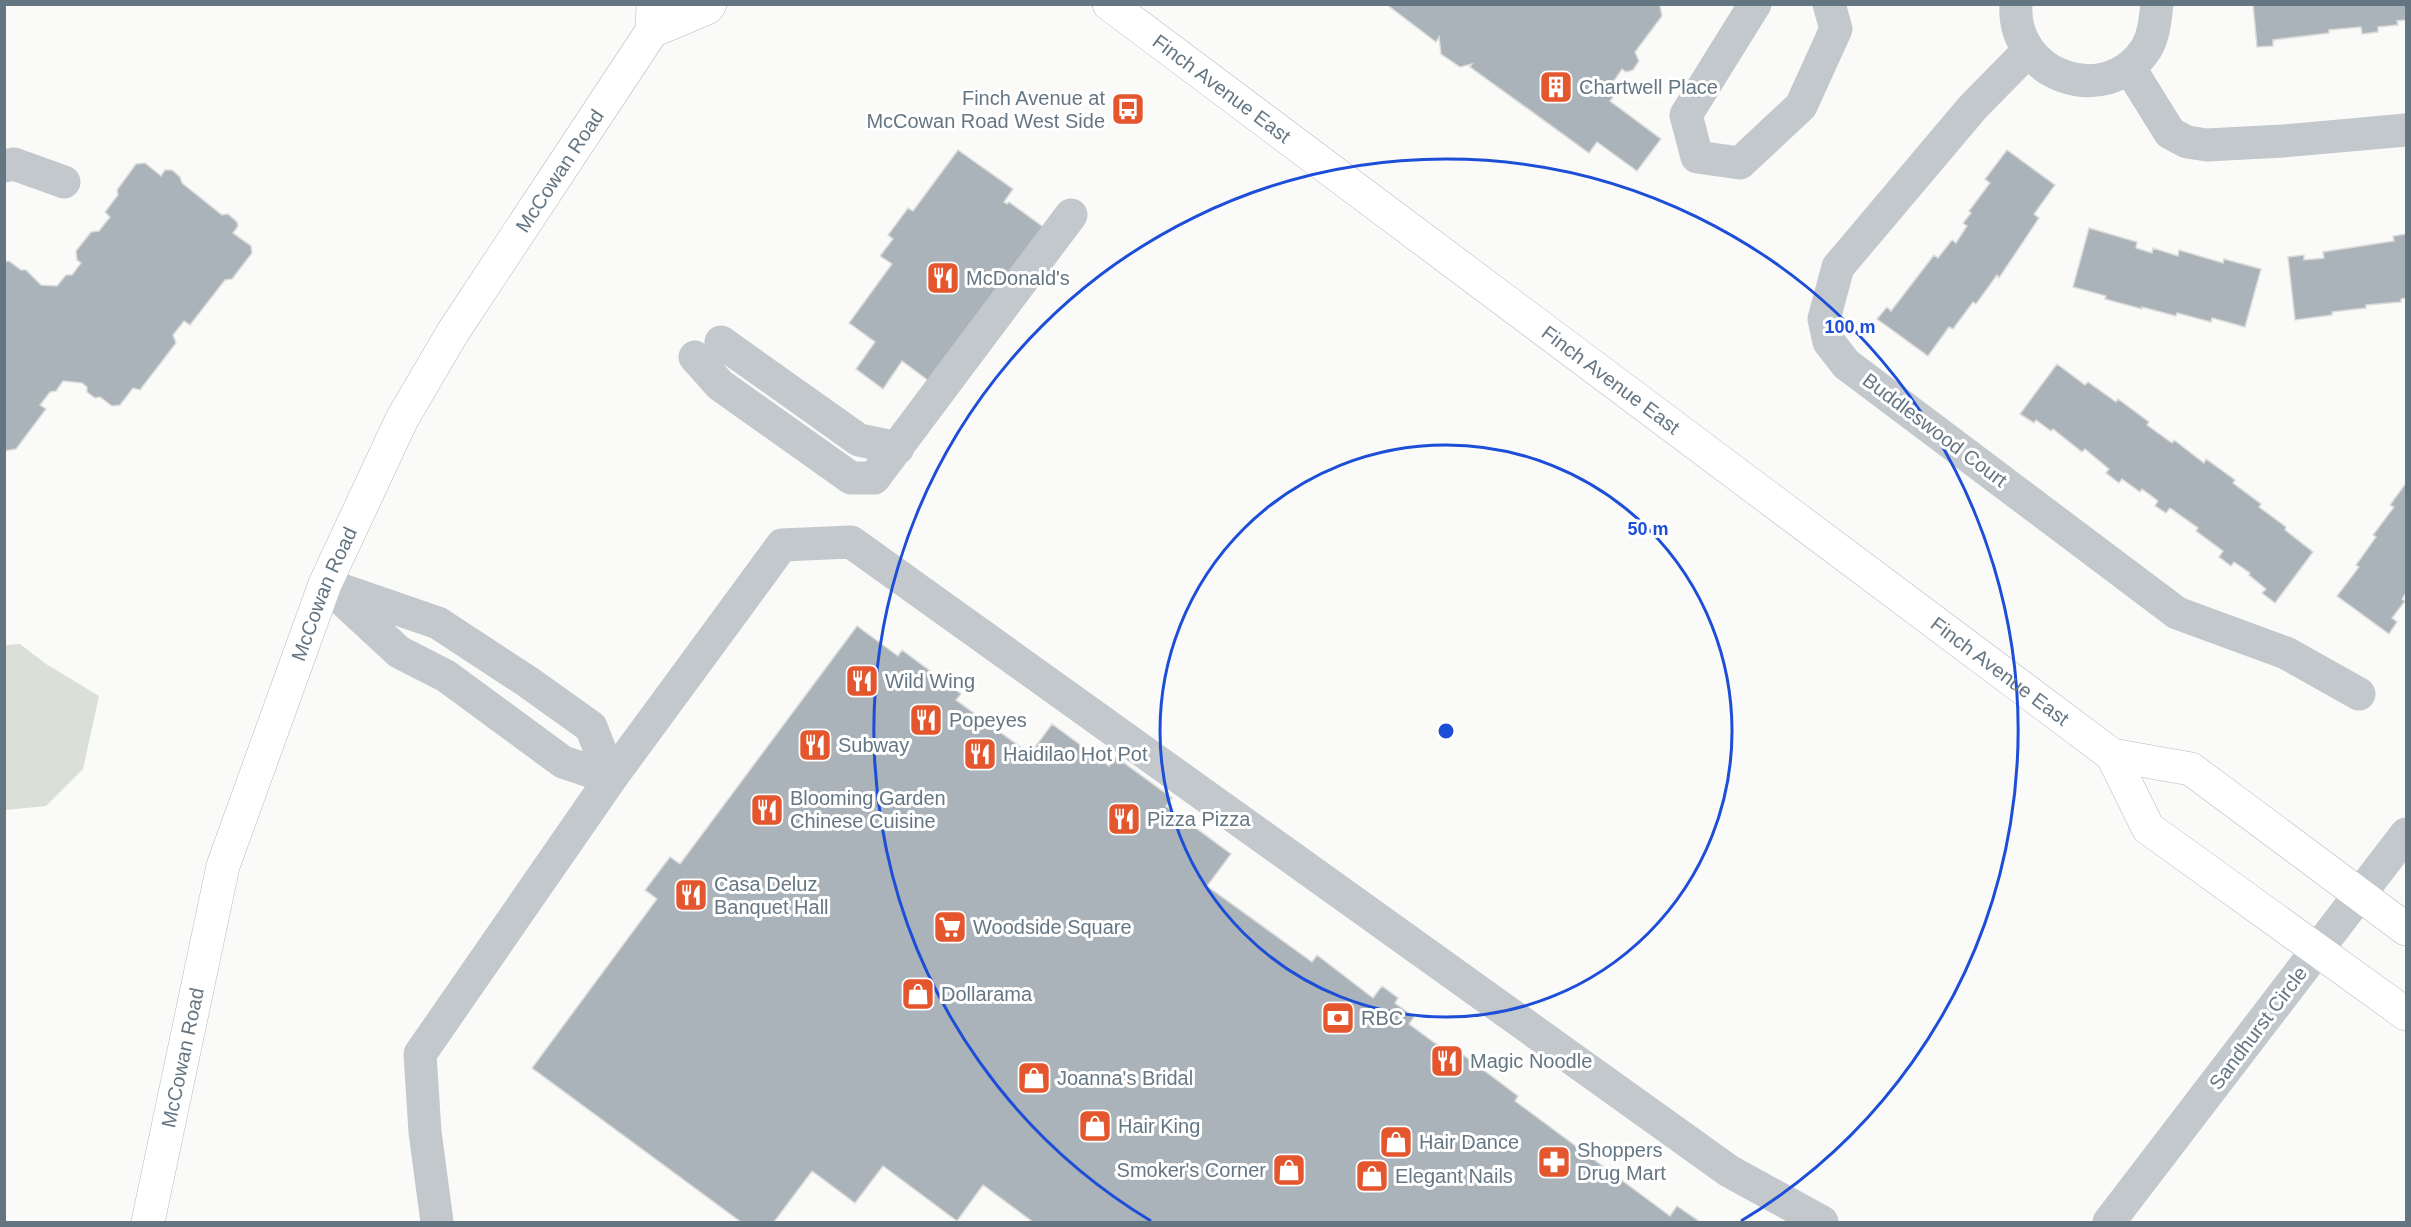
<svg xmlns="http://www.w3.org/2000/svg" width="2411" height="1227" viewBox="0 0 2411 1227" font-family="Arial,sans-serif">
<style>
.green{fill:#dadfd7}
.building{fill:#aab3b9;stroke:#dcdcda;stroke-width:1.5}
.lines{fill:none;stroke-linecap:round;stroke-linejoin:round}
.major-casing{stroke:#b5babe;stroke-width:34}
.minor{stroke:#c3c8cc;stroke-width:33}
.major{stroke:#fff;stroke-width:33}
.ring{fill:none;stroke:#1d4ed8;stroke-width:3}
.labels{text-anchor:middle;dominant-baseline:central;stroke-width:6;stroke-linejoin:round;paint-order:stroke}
.poi-label{font-size:20px;fill:#657683;stroke:#fff;text-anchor:start}
.street-label{font-size:20px;fill:#657683;stroke:#fff}
.centre{fill:#1d4ed8;stroke:#fff;stroke-width:3}
.ring-label{font-size:18px;text-anchor:middle;font-weight:bold;fill:#1d4ed8;stroke:#fff;stroke-width:6;stroke-linejoin:round;paint-order:stroke}
</style>
<rect width="100%" height="100%" fill="#fafaf8"/>
<!-- green -->
<path class="green" d="M20 644 46 664 99 696 83 769 46 806 5 810V645Z"/>
<!-- building -->
<path class="building" d="M1386 4H1657L1660 6 1662 16 1635 52 1639 61 1633 70 1626 72 1622 69 1611 85 1618 90 1610 101 1661 139 1637 171 1597 142 1589 153 1470 67 1472 64 1460 67 1441 54 1439 37 1436 42Z
M2253 4H2406V20L2397 21 2398 25 2378 27V32L2362 34 2361 27 2329 30V33L2273 40V46L2257 47Z
M958 150 1013 189 1004 202 1007 204 1009 202 1046 229 929 381 902 361 883 389 856 369 875 342 849 323 892 264 880 256 893 239 888 235 908 208 913 211Z
M2007 150 2055 185 2034 214 2039 218 1999 278 1997 275 1976 304 1973 302 1953 329 1949 327 1928 356 1877 319 1887 307 1891 311 1934 255 1938 258 1952 240 1956 243 1967 226 1963 223 1971 213 1969 211 1990 183 1985 179Z
M145 163 161 176 165 170H172L180 177 182 183 222 215 228 214 237 222 238 226 233 233 251 246 252 253 232 279 225 280 190 325 184 321 173 335 176 343 140 390 133 388 120 405 112 406 100 397 95 398 87 392V387L82 383 63 381 56 391 50 392 40 405 46 409 16 449 4 451V262L9 261 21 270H26L41 285 57 286 66 275H72L81 263 77 260 76 251 91 232 99 231 110 217 105 212 118 195 117 190 136 164Z
M2089 228 2137 242 2136 248 2152 253 2153 248 2178 256 2179 250 2223 263 2224 259 2261 269 2245 327 2212 318 2211 322 2177 313 2176 316 2142 307V309L2105 299 2106 296 2073 287Z
M2406 234V298L2401 299V302L2366 305V308L2332 312V315L2295 320 2288 257 2304 255V260L2324 258 2323 252 2394 241 2393 236Z
M2057 364 2085 385 2088 382 2116 402 2118 399 2149 422 2147 425 2172 443 2174 440 2204 463 2206 459 2235 480 2233 483 2261 504 2259 507 2286 527 2285 530 2313 552 2275 603 2262 593 2266 589 2249 575 2250 573 2234 562 2231 566 2219 557 2223 551 2196 531 2198 528 2170 508 2166 513 2155 506 2158 501 2142 489 2140 492 2122 479 2119 483 2106 473 2109 469 2085 449 2082 452 2053 429 2051 431 2036 420 2034 423 2020 414Z
M2406 483V593L2402 599 2405 601 2392 618 2397 622 2389 634 2337 596 2359 567 2356 565 2376 537 2373 535 2394 507 2390 505Z
M857 626 898 656 902 650 961 694 956 700 1030 754 1052 724 1109 766 1116 757 1172 798 1166 806 1231 854 1207 886 1312 962 1317 955 1373 998 1382 986 1398 998 1395 1003 1414 1017 1409 1024 1458 1060 1462 1054 1518 1096 1515 1101 1670 1216 1677 1206 1700 1222H1033L983 1185 957 1221 883 1166 855 1203 812 1171 774 1222H741L532 1068 657 899 645 890 670 857 680 864Z"/>
<g class="lines">
<defs>
<g id="major">
<path id="s1" d="M1109 4 2112 755 2148 828 2406 1014"/>
<path d="M652 31 707 8 710 4"/>
<path d="M2112 755 2191 769 2406 929"/>
<path id="s2" d="M148 1222 223 866 325 584 402 419 453 332 652 31 653 4"/>
</g>
</defs>
<!-- major casing -->
<use href="#major" class="major-casing"/>
<!-- minor -->
<path class="minor" d="M1755 4 1686 115 1697 157 1740 163 1801 106 1836 29 1829 4
M2016 4C2011 76 2106 110 2146 49 2154 36 2155 20 2157 4
M2028 51 1973 107 1838 267 1824 319 1829 342 1846 364 2177 613 2286 653 2359 694
M2129 67 2170 133 2187 142 2207 145 2283 141 2406 130
M4 166 14 164 64 182
M721 342 859 440 898 448
M695 357 720 385 851 478H874L1071 215
M325 584 438 623 528 682 591 727 611 778
M333 591 399 652 446 676 563 762 611 778
M437 1222 425 1132 420 1054 611 778 782 545 851 542 1729 1171 1822 1222
M2109 1222 2406 834"/>
<!-- major -->
<use href="#major" class="major"/>
</g>
<!-- distance rings -->
<g class="ring">
<circle cx="1446" cy="731" r="286"/>
<path d="M1151 1221A572 572 0 1 1 1741 1221"/>
</g>
<!-- icons -->
<defs>
<symbol id="building-square" viewBox="-11 -11 22 22"><rect x="-9" y="-9" width="18" height="18" rx="4" fill="#e4572e" stroke="#fff"/><path d="M-4-6H4V6H1V3H-1V6H-4ZM-2.5-4.3h1.7v1.8h-1.7ZM.8-4.3h1.7v1.8H.8ZM-2.5-1h1.7V.8h-1.7ZM.8-1h1.7V.8H.8Z" fill="#fff"/></symbol>
<symbol id="bus-square" viewBox="-11 -11 22 22"><rect x="-9" y="-9" width="18" height="18" rx="4" fill="#e4572e" stroke="#fff"/><path d="M-5-6H5V4H4V6H2V4H-2V6H-4V4H-5ZM-3.5-4V0h7V-4ZM-3.5 1.2v1.5H-2V1.2ZM2 1.2v1.5H3.5V1.2Z" fill="#fff"/></symbol>
<symbol id="restaurant-square" viewBox="-11 -11 22 22"><rect x="-9" y="-9" width="18" height="18" rx="4" fill="#e4572e" stroke="#fff"/><path d="M-5-6h1v4h1v-4h1v4h1v-4h1v5L-1.5 .5V6h-2V.5L-5-1ZM5-6V6H3V1.5H1.5Q1.5-4 5-6Z" fill="#fff"/></symbol>
<symbol id="supermarket-square" viewBox="-11 -11 22 22"><rect x="-9" y="-9" width="18" height="18" rx="4" fill="#e4572e" stroke="#fff"/><path d="M-6-5.5h2.5l.6 2H6L4.5 2H-2.5L-4.4-4H-6ZM-1.5 3.2a1.3 1.3 0 1 0 .1 0ZM3 3.2a1.3 1.3 0 1 0 .1 0Z" fill="#fff"/></symbol>
<symbol id="shop-square" viewBox="-11 -11 22 22"><rect x="-9" y="-9" width="18" height="18" rx="4" fill="#e4572e" stroke="#fff"/><path d="M-5-2.5h2.3a2.7 3.5 0 0 1 5.4 0H5L5.5 6h-11ZM-1.5-2.5h3a1.5 2.3 0 0 0-3 0Z" fill="#fff"/></symbol>
<symbol id="bank-square" viewBox="-11 -11 22 22"><rect x="-9" y="-9" width="18" height="18" rx="4" fill="#e4572e" stroke="#fff"/><path d="M-6-4H6V4H-6ZM0-2.3a2.3 2.3 0 1 0 0 4.6a2.3 2.3 0 1 0 0-4.6Z" fill="#fff"/></symbol>
<symbol id="pharmacy-square" viewBox="-11 -11 22 22"><rect x="-9" y="-9" width="18" height="18" rx="4" fill="#e4572e" stroke="#fff"/><path d="M-2-6h4v4h4v4h-4v4h-4v-4h-4v-4h4Z" fill="#fff"/></symbol>
</defs>
<g fill-rule="evenodd">
<use href="#building-square" x="1537" y="68" width="38" height="38"/>
<use href="#bus-square" x="1109" y="90" width="38" height="38"/>
<use href="#restaurant-square" x="924" y="259" width="38" height="38"/>
<use href="#restaurant-square" x="843" y="662" width="38" height="38"/>
<use href="#restaurant-square" x="907" y="701" width="38" height="38"/>
<use href="#restaurant-square" x="796" y="726" width="38" height="38"/>
<use href="#restaurant-square" x="961" y="735" width="38" height="38"/>
<use href="#restaurant-square" x="748" y="791" width="38" height="38"/>
<use href="#restaurant-square" x="1105" y="800" width="38" height="38"/>
<use href="#restaurant-square" x="672" y="876" width="38" height="38"/>
<use href="#supermarket-square" x="931" y="908" width="38" height="38"/>
<use href="#shop-square" x="899" y="975" width="38" height="38"/>
<use href="#bank-square" x="1319" y="999" width="38" height="38"/>
<use href="#restaurant-square" x="1428" y="1042" width="38" height="38"/>
<use href="#shop-square" x="1015" y="1059" width="38" height="38"/>
<use href="#shop-square" x="1076" y="1107" width="38" height="38"/>
<use href="#shop-square" x="1377" y="1123" width="38" height="38"/>
<use href="#pharmacy-square" x="1535" y="1143" width="38" height="38"/>
<use href="#shop-square" x="1270" y="1151" width="38" height="38"/>
<use href="#shop-square" x="1353" y="1157" width="38" height="38"/>
</g>
<g class="labels">
<!-- poi labels -->
<g class="poi-label">
<text x="1579" y="87">Chartwell Place</text>
<text x="1105" y="98" text-anchor="end">Finch Avenue at<tspan x="1105" dy="23">McCowan Road West Side</tspan></text>
<text x="966" y="278">McDonald's</text>
<text x="885" y="681">Wild Wing</text>
<text x="949" y="720">Popeyes</text>
<text x="838" y="745">Subway</text>
<text x="1003" y="754">Haidilao Hot Pot</text>
<text x="790" y="798">Blooming Garden<tspan x="790" dy="23">Chinese Cuisine</tspan></text>
<text x="1147" y="819">Pizza Pizza</text>
<text x="714" y="884">Casa Deluz<tspan x="714" dy="23">Banquet Hall</tspan></text>
<text x="973" y="927">Woodside Square</text>
<text x="941" y="994">Dollarama</text>
<text x="1361" y="1018">RBC</text>
<text x="1470" y="1061">Magic Noodle</text>
<text x="1057" y="1078">Joanna's Bridal</text>
<text x="1118" y="1126">Hair King</text>
<text x="1419" y="1142">Hair Dance</text>
<text x="1577" y="1150">Shoppers<tspan x="1577" dy="23">Drug Mart</tspan></text>
<text x="1266" y="1170" text-anchor="end">Smoker's Corner</text>
<text x="1395" y="1176">Elegant Nails</text>
</g>
<!-- street labels -->
<g class="street-label">
<text stroke="none"><textPath href="#s1" startOffset="141">Finch Avenue East</textPath></text>
<text stroke="none"><textPath href="#s2" startOffset="1140">McCowan Road</textPath></text>
<text stroke="none"><textPath href="#s1" startOffset="627">Finch Avenue East</textPath></text>
<text transform="translate(1935 430) rotate(37)">Buddleswood Court</text>
<text stroke="none"><textPath href="#s2" startOffset="654">McCowan Road</textPath></text>
<text stroke="none"><textPath href="#s1" startOffset="1113">Finch Avenue East</textPath></text>
<text transform="translate(2258 1028) rotate(-53)">Sandhurst Circle</text>
<text stroke="none"><textPath href="#s2" startOffset="168">McCowan Road</textPath></text>
</g>
</g>
<circle cx="1446" cy="731" r="9" class="centre"/>
<g class="ring-label">
<text x="1850" y="333">100 m</text>
<text x="1648" y="535">50 m</text>
</g>
<!-- border -->
<rect width="2411" height="1227" fill="none" stroke="#657683" stroke-width="12"/>
</svg>
